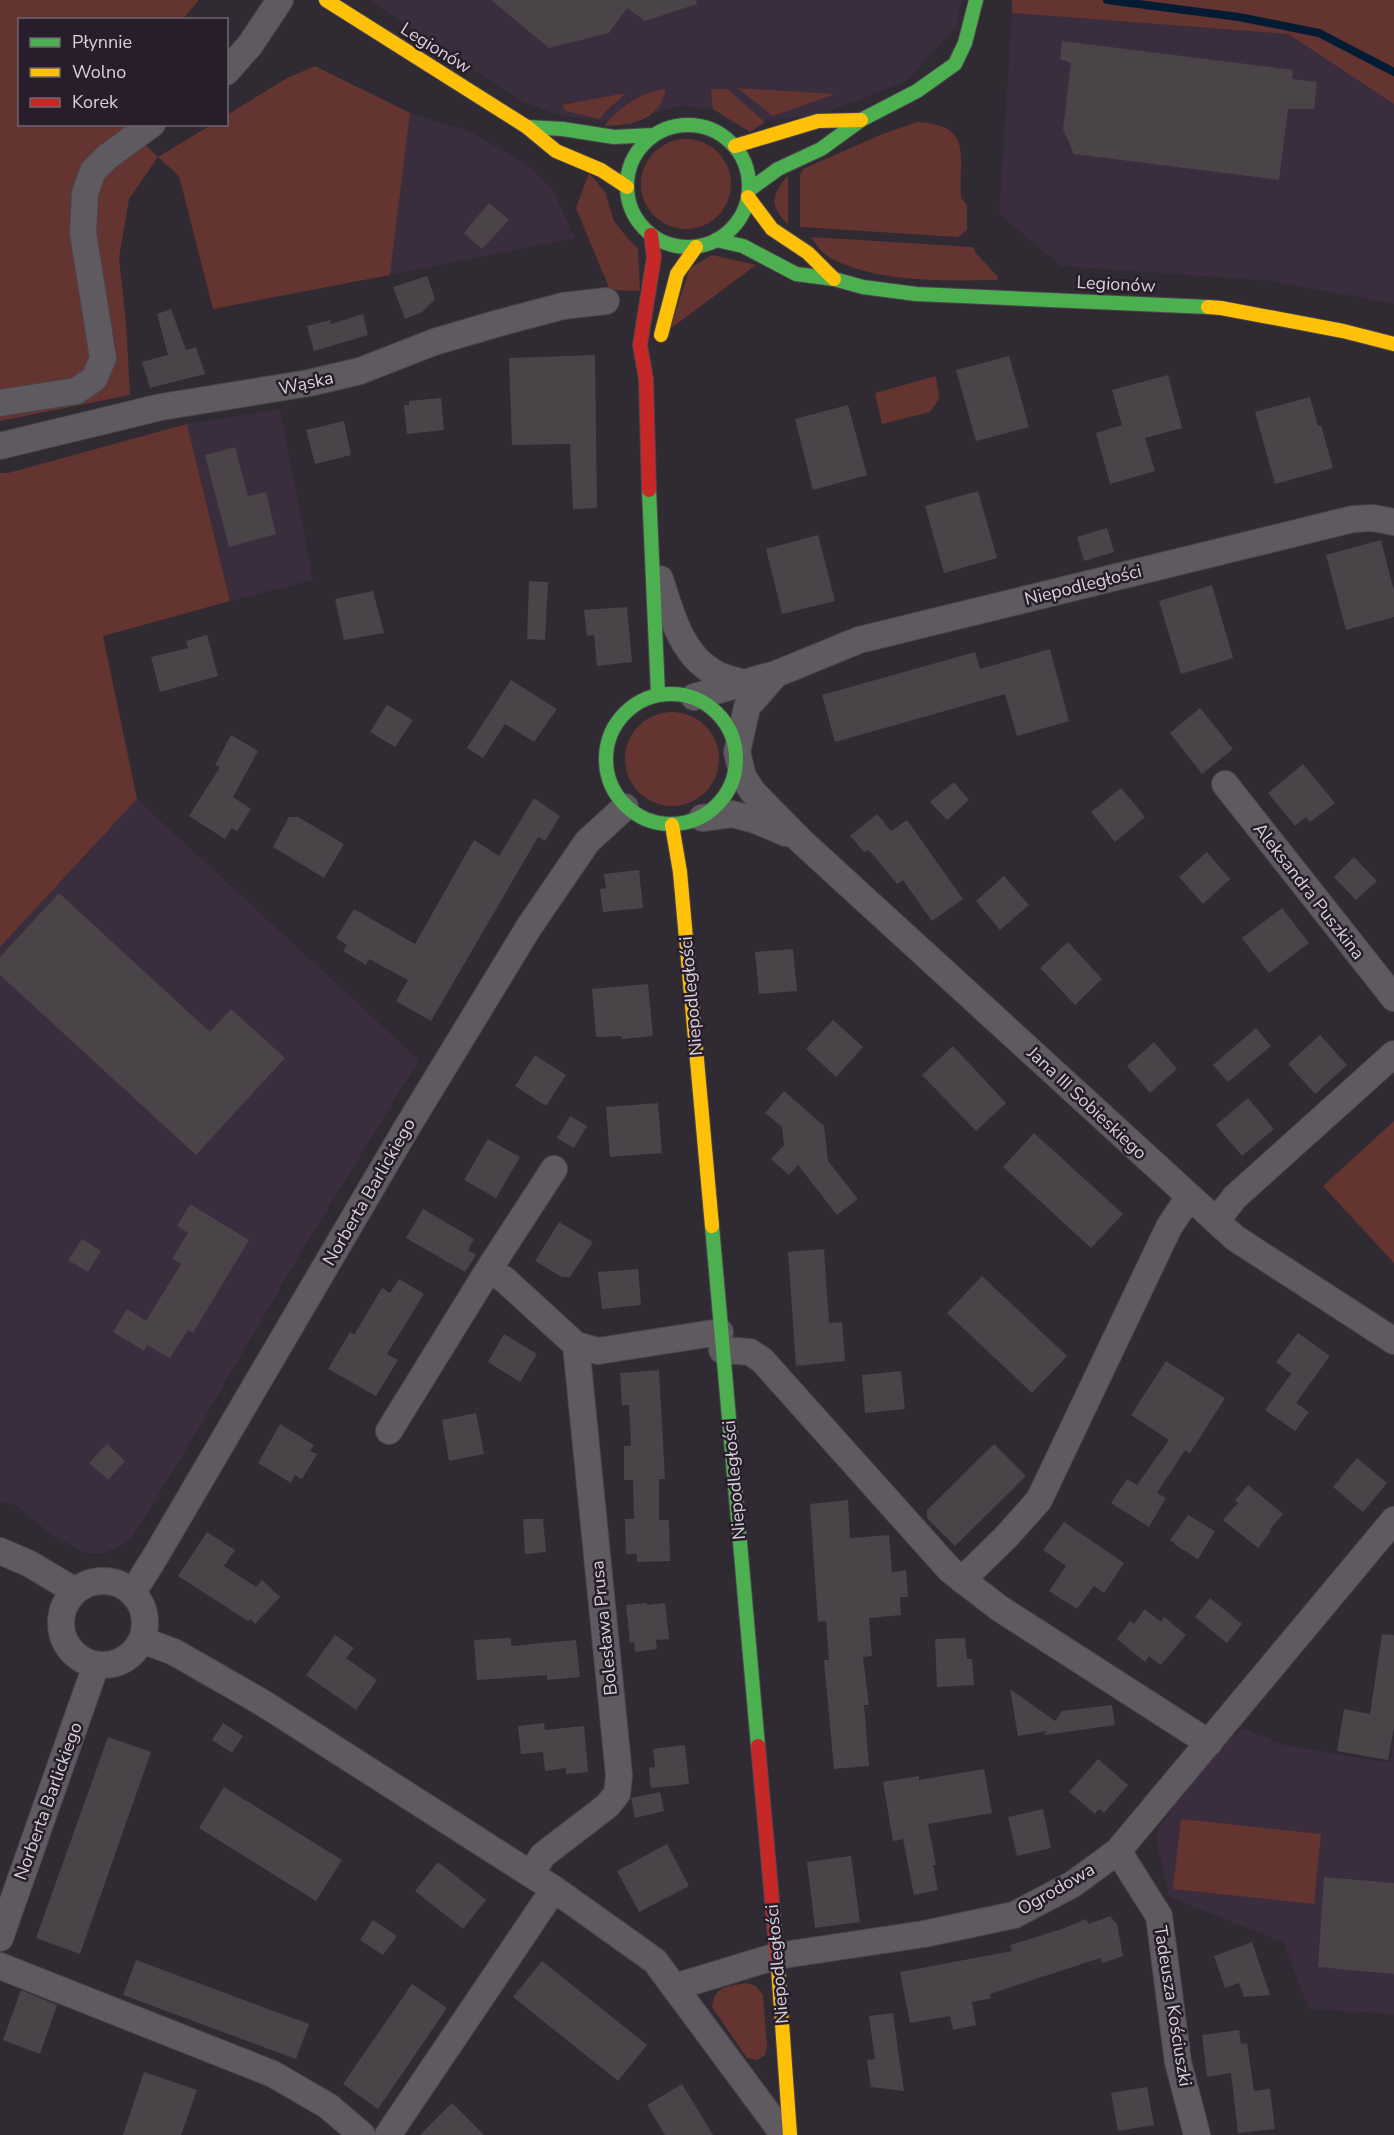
<svg xmlns="http://www.w3.org/2000/svg" width="1394" height="2135" viewBox="0 0 1394 2135" font-family="'Nunito Sans',sans-serif">
<style>
.built{fill:#3a2d3e}
.green{fill:#643430}
.lines{fill:none;stroke-linecap:round;stroke-linejoin:round}
.stream{stroke:#041b34;stroke-width:8}
.building{fill:#4a4449}
.street-casing{stroke:#4b454c;stroke-width:28}
.fast-casing{stroke:#4b454c;stroke-width:16}
.slow-casing{stroke:#4b454c;stroke-width:16}
.jam-casing{stroke:#4b454c;stroke-width:16}
.street{stroke:#5e5a60;stroke-width:26}
.fast{stroke:#4caf50;stroke-width:14}
.slow{stroke:#ffc107;stroke-width:14}
.jam{stroke:#c62828;stroke-width:14}
.labels{text-anchor:middle;dominant-baseline:central;stroke-width:5;stroke-linejoin:round;paint-order:stroke}
.street-label{font-size:18px;fill:#d8d1da;stroke:#281e2b}
</style>
<rect width="100%" height="100%" fill="#302a32"/>
<!-- built -->
<path class="built" d="M369 0H962L956 27 906 81 822 114 735 124 713 109 680 106 651 114 631 125 557 115 522 101 453 57Z
M1012 13 1288 34 1394 104V304L1271 281 1061 266 999 214Z
M410 113 469 131 528 165 553 190 575 238 390 275Z
M280 409 313 580 230 601 187 424Z
M137 799 419 1060 300 1254 183 1455 130 1540 106 1553H85L52 1535 14 1504 0 1503V947Z
M1245 1729 1284 1745 1390 1763 1394 1742V2014L1309 2009 1283 1942 1169 1897 1156 1839 1159 1829 1178 1799 1231 1738Z"/>
<!-- green -->
<path class="green" d="M0 0H199L183 19 20 20V124L125 125 158 157 211 125 226 124 227 115 287 78 315 66 410 113 390 275 213 309 179 176 158 157 129 199 119 258 126 322 130 395 0 421Z
M1012 0H1394V104L1288 34 1012 13Z
M737 88 835 94 773 116Z
M666 89C659 121 632 125 604 126 622 106 638 93 666 89Z
M711 89H727L765 122 750 132 713 109Z
M626 93 606 111 600 119 566 111 562 105Z
M917 122C975 125 958 157 961 198L967 205V230L958 237 800 227V175L803 169 880 135Z
M641 184a45 45 0 1 1 90 0a45 45 0 1 1-90 0Z
M589 173 605 192 614 221 629 240 638 248 640 291 610 290 576 208Z
M788 175V225C769 204 771 197 788 175Z
M811 237 973 247 976 253 998 277 997 280C946 281 870 283 826 255 820 251 815 243 811 237Z
M712 255 756 265 670 329 690 268Z
M936 376 939 399 930 412 882 424 875 393Z
M187 424 230 601 103 636 137 799 0 947V473H8Z
M625 759a47 47 0 1 1 94 0a47 47 0 1 1-94 0Z
M1394 1121V1263L1323 1186Z
M1181 1819 1321 1834 1314 1904 1173 1889Z
M746 1983 756 1986 763 1995 767 2047 765 2055 757 2060 747 2058 712 2007C715 1985 727 1987 746 1983Z"/>
<g class="lines">
<!-- stream -->
<path class="stream" d="M1107 0 1239 17 1319 33 1394 72"/>
</g>
<!-- building -->
<path class="building" d="M491 0H696L697 4 645 21 627 8 609 33 549 48Z
M1062 41 1293 70 1292 79 1317 82 1314 109H1288L1279 180 1074 154 1063 129 1071 63 1060 59Z
M489 203 509 220 482 249 464 233Z
M427 276 435 299 422 312 405 319 393 287Z
M171 309 186 350 196 347 205 374 150 388 142 362 168 355 157 314Z
M363 314 368 335 314 351 307 326 330 320 331 324Z
M595 355 597 508 573 509 570 444 512 445 509 358Z
M1009 356 1029 427 976 441 956 370Z
M1168 375 1182 428 1145 438 1155 471 1110 484 1096 433 1122 425 1112 390Z
M1310 397 1318 426 1321 425 1333 468 1275 484 1255 412Z
M441 398 444 430 407 434 404 405H409V401Z
M848 405 867 475 813 490 795 419Z
M344 421 351 455 315 464 306 430Z
M235 447 248 496 266 492 276 534 229 547 205 455Z
M978 491 997 558 944 573 925 506Z
M1107 528 1114 552 1084 561 1077 537Z
M818 535 835 601 782 614 766 549Z
M1381 540 1394 591V617L1346 630 1326 555Z
M529 581 548 582 545 640 527 639Z
M1212 585 1233 658 1181 674 1159 601Z
M373 591 384 633 344 640 335 599Z
M627 607 632 662 597 666 594 635 587 636 584 610Z
M207 635 218 676 160 692 151 657 188 648 186 641Z
M1050 649 1069 721 1017 736 1005 694 835 742 822 695 975 652 980 669Z
M511 680 557 709 534 742 505 724 483 758 467 748Z
M387 705 413 720 395 747 370 732Z
M1200 708 1233 749 1202 774 1170 733Z
M231 735 258 751 233 797 251 809 237 831 232 828 225 839 189 816 220 767 215 765Z
M1303 764 1335 803 1310 822 1306 817 1295 826 1268 793Z
M954 782 969 800 947 820 930 802Z
M1121 788 1145 817 1115 842 1091 812Z
M534 798 560 816 545 841 538 837 431 1021 396 1001 408 980 369 959 366 965 343 951 347 945 336 938 354 909 415 944 474 840 499 856Z
M877 814 891 831 907 820 963 899 932 921 903 880 897 884 869 850 864 852 850 836Z
M289 817H298L344 844 324 878 273 847Z
M1207 852 1230 879 1203 904 1179 877Z
M1354 857 1377 881 1356 900 1334 877Z
M639 870 643 908 603 912 600 889 606 888 604 874Z
M1004 876 1029 905 1000 930 976 901Z
M59 893 210 1032 231 1009 285 1058 196 1155 0 975V957Z
M1282 908 1309 943 1269 973 1242 938Z
M1068 942 1102 979 1075 1005 1040 968Z
M793 949 797 991 759 994 755 952Z
M648 984 653 1036 622 1039 621 1036 596 1037 592 989Z
M833 1020 863 1047 836 1077 806 1049Z
M1256 1028 1271 1046 1228 1082 1213 1065Z
M1320 1035 1347 1065 1315 1094 1288 1064Z
M1154 1042 1177 1069 1150 1093 1127 1066Z
M953 1046 1006 1103 976 1131 922 1075Z
M535 1055 566 1075 546 1106 515 1086Z
M784 1091 824 1126 828 1161 858 1199 837 1215 798 1165 789 1175 771 1159 784 1145 782 1127 765 1113Z
M1248 1098 1274 1129 1242 1156 1216 1125Z
M658 1103 662 1153 610 1157 606 1107Z
M570 1116 587 1126 574 1148 557 1138Z
M1034 1133 1123 1214 1091 1248 1003 1167Z
M488 1139 520 1157 496 1198 464 1180Z
M190 1204 249 1240 193 1333 188 1330 170 1358 147 1345 144 1351 113 1332 127 1309 146 1321 181 1264 172 1259 188 1233 177 1226Z
M423 1209 474 1239 468 1250 476 1255 465 1272 406 1238Z
M559 1222 593 1242 570 1277H562L535 1261Z
M82 1239 101 1251 88 1272 68 1260Z
M824 1249 829 1323 842 1322 845 1361 796 1366 788 1252Z
M638 1269 641 1305 602 1309 598 1272Z
M982 1276 1067 1356 1032 1393 947 1313Z
M399 1279 424 1294 387 1354 398 1360 376 1396 328 1369 350 1332 354 1335 382 1288 390 1293Z
M1298 1333 1330 1356 1296 1403 1309 1412 1295 1431 1265 1410 1291 1374 1276 1362Z
M504 1334 537 1354 520 1382 488 1362Z
M1166 1361 1225 1398 1190 1453 1185 1450 1157 1493 1166 1498 1149 1527 1111 1503 1127 1479 1137 1485 1169 1440 1131 1415Z
M659 1370 665 1479H659V1520H669L670 1561 637 1562V1554H626L625 1519H634L633 1480H624V1446H631L629 1405H622L620 1373Z
M901 1371 905 1409 865 1413 862 1375Z
M476 1413 484 1454 449 1461 442 1420Z
M280 1424 314 1445 310 1451 317 1454 302 1479 295 1475 291 1483 258 1463Z
M107 1444 125 1461 108 1480 89 1463Z
M994 1444 1026 1476 955 1546 927 1518V1510Z
M1357 1458 1387 1483 1363 1512 1333 1487Z
M1248 1485 1283 1514 1270 1529 1271 1531 1258 1548 1223 1520 1238 1503 1235 1500Z
M848 1500 850 1538 889 1535 892 1572 906 1570 908 1597H900L901 1615 869 1618 872 1656 863 1657 869 1705H864L869 1766 834 1769 824 1660H829L826 1621 818 1622 810 1504Z
M1188 1515 1215 1531 1198 1559 1174 1544 1175 1543 1170 1540Z
M523 1519H543L546 1552 525 1554Z
M1064 1522 1124 1563 1104 1593 1094 1586 1077 1609 1049 1591 1066 1566 1043 1550Z
M207 1532 235 1550 224 1566 256 1587 262 1580 280 1597 255 1624 251 1619 248 1621 178 1576Z
M1210 1598 1242 1624 1227 1643 1195 1617Z
M647 1603V1605L665 1603 669 1639 656 1640 657 1649 635 1652 634 1642 630 1643 626 1605Z
M1145 1609 1161 1622 1164 1617 1186 1635 1161 1665 1149 1656 1145 1662 1117 1639 1130 1621 1134 1624Z
M1382 1634 1394 1635V1728L1388 1760 1337 1751 1344 1709 1370 1714Z
M335 1635 354 1648 346 1658 377 1680 356 1710 306 1675Z
M511 1638V1646L576 1640 580 1677 547 1680V1675L477 1680 474 1640Z
M965 1638 967 1659H972L974 1685 937 1687 935 1639Z
M1010 1689 1055 1721 1062 1711 1112 1705 1115 1725 1044 1735 1047 1731 1018 1736Z
M223 1723 243 1736 232 1753 212 1740Z
M544 1723 545 1730 584 1726 588 1772 566 1774V1768L545 1771 543 1752 521 1754 518 1726Z
M108 1737 151 1752 80 1954 36 1938Z
M685 1745 689 1784 651 1788 649 1768 655 1767 653 1749Z
M1098 1759 1128 1785 1104 1813 1099 1809 1095 1814 1069 1792Z
M984 1769 992 1813 928 1824 936 1865H933L938 1890 914 1895 903 1839 893 1841 883 1782 919 1776V1780Z
M224 1787 342 1860 316 1901 199 1828Z
M660 1792 664 1811 635 1818 631 1798Z
M1043 1809 1051 1848 1017 1856 1008 1817Z
M667 1844 689 1886 639 1912 617 1871Z
M851 1856 860 1922 815 1928 807 1862Z
M438 1862 486 1900 463 1929 415 1891Z
M1324 1877 1394 1883V1974L1318 1967Z
M1110 1916 1117 1924 1123 1956 1103 1963 1100 1958 990 1994 991 1998 972 2002 976 2025 953 2030 950 2016 910 2023 900 1972 1012 1951 1010 1945 1062 1929 1086 1919 1089 1924Z
M373 1920 397 1936 383 1955 360 1940Z
M1252 1942 1270 1995 1244 1997 1239 1983 1225 1988 1214 1956Z
M136 1960 309 2024 296 2059 123 1995Z
M542 1961 647 2045 618 2081 513 1997Z
M412 1984 447 2008 378 2109 343 2084Z
M21 1990 57 2005 40 2054 3 2040Z
M893 2013 899 2057 904 2091 871 2087 867 2060 875 2059 869 2016Z
M1239 2030 1241 2044 1247 2043 1254 2091 1270 2089 1275 2129 1238 2133 1231 2073 1207 2077 1202 2035Z
M144 2072 197 2090 181 2135H123Z
M682 2084 713 2135H665L647 2105Z
M1147 2087 1154 2125 1118 2131 1111 2093Z
M452 2103 484 2135H420Z"/>
<g class="lines">
<defs>
<path id="street" d="M226 72 250 45 280 0
M0 403 76 391 94 379 103 358 83 233 85 193 93 171 107 157 152 124
M0 446 161 407 309 383 360 371 434 342 499 323 563 306 606 301
M660 579C671 612 680 653 713 672 722 678 734 680 744 683
M776 674 747 707 737 752 743 777 753 792 800 840 1235 1238 1394 1341
M694 697 776 674 859 640 1353 519 1373 518 1394 522
M1225 784 1394 998
M702 818 732 814 755 820 786 833
M554 1169 489 1269 505 1280 576 1345 598 1351 720 1332
M1216 1221 1235 1197 1394 1054
M722 1350 750 1352 762 1360 950 1570 999 1608 1209 1743
M389 1431 489 1269
M0 1551 30 1564 75 1591
M962 1580 1007 1536 1039 1500 1169 1227 1189 1197
M61 1623a42 42 0 1 1 84 0a42 42 0 1 1-84 0Z
M133 1592 155 1557 406 1129 529 927 587 842 625 807
M142 1640 174 1652 263 1703 554 1889 655 1961 784 2135
M1118 1851 1159 1916 1178 2062 1197 2135
M531 1874 543 1855 607 1806 617 1794 619 1775 576 1345
M0 1938 96 1665
M0 1966 273 2074 328 2106 362 2135
M675 1987 777 1956 924 1934 1014 1915 1073 1884 1118 1851 1394 1520
M388 2135 554 1889"/>
<path id="fast" d="M627 186a61 61 0 1 1 122 0a61 61 0 1 1-122 0Z
M527 127 563 129 614 137 653 135
M749 190 778 169 821 149 861 120 917 91 955 64 965 43 976 0
M716 240 743 246 796 274 834 279 863 287 916 294 1208 307
M649 490 658 694
M606 759a65 65 0 1 1 130 0a65 65 0 1 1-130 0Z
M712 1226 758 1746"/>
<path id="slow" d="M326 0 527 127 556 151 601 170 627 187
M735 146 818 121 861 120
M748 197 772 229 808 253 834 279
M1208 307 1221 308 1343 331 1394 344
M661 335 677 274 696 247
M672 825 680 872 712 1226
M778 1967 790 2135"/>
<path id="jam" d="M649 490 646 379 640 345 654 257 651 235
M758 1746 778 1967"/>
</defs>
<!-- street casing -->
<use href="#street" class="street-casing"/>
<!-- fast casing -->
<use href="#fast" class="fast-casing"/>
<!-- slow casing -->
<use href="#slow" class="slow-casing"/>
<!-- jam casing -->
<use href="#jam" class="jam-casing"/>
<!-- street -->
<use href="#street" class="street"/>
<!-- fast -->
<use href="#fast" class="fast"/>
<!-- slow -->
<use href="#slow" class="slow"/>
<!-- jam -->
<use href="#jam" class="jam"/>
</g>
<g class="labels">
<!-- street labels -->
<g class="street-label">
<text transform="translate(436 48) rotate(32)">Legionów</text>
<text transform="translate(1116 284) rotate(3)">Legionów</text>
<text transform="translate(306 383) rotate(-12)">Wąska</text>
<text transform="translate(1083 585) rotate(-14)">Niepodległości</text>
<text transform="translate(1309 891) rotate(52)">Aleksandra Puszkina</text>
<text transform="translate(691 996) rotate(-95)">Niepodległości</text>
<text transform="translate(1087 1103) rotate(43)">Jana III Sobieskiego</text>
<text transform="translate(369 1192) rotate(-60)">Norberta Barlickiego</text>
<text transform="translate(734 1480) rotate(-95)">Niepodległości</text>
<text transform="translate(604 1628) rotate(-96)">Bolesława Prusa</text>
<text transform="translate(48 1801) rotate(-70)">Norberta Barlickiego</text>
<text transform="translate(1056 1889) rotate(-30)">Ogrodowa</text>
<text transform="translate(777 1964) rotate(-95)">Niepodległości</text>
<text transform="translate(1173 2006) rotate(81)">Tadeusza Kościuszki</text>
</g>
</g>
<!-- legend -->
<rect x="18" y="18" width="210" height="108" fill="#281e2b" stroke="#6e6671" stroke-width="1.5"/>
<rect x="30" y="38" width="30" height="9" fill="#4caf50" stroke="#6e6671" stroke-width="1.5"/>
<text x="72" y="48" font-size="18" fill="#d8d1da">Płynnie</text>
<rect x="30" y="68" width="30" height="9" fill="#ffc107" stroke="#6e6671" stroke-width="1.5"/>
<text x="72" y="78" font-size="18" fill="#d8d1da">Wolno</text>
<rect x="30" y="98" width="30" height="9" fill="#c62828" stroke="#6e6671" stroke-width="1.5"/>
<text x="72" y="108" font-size="18" fill="#d8d1da">Korek</text>
</svg>
